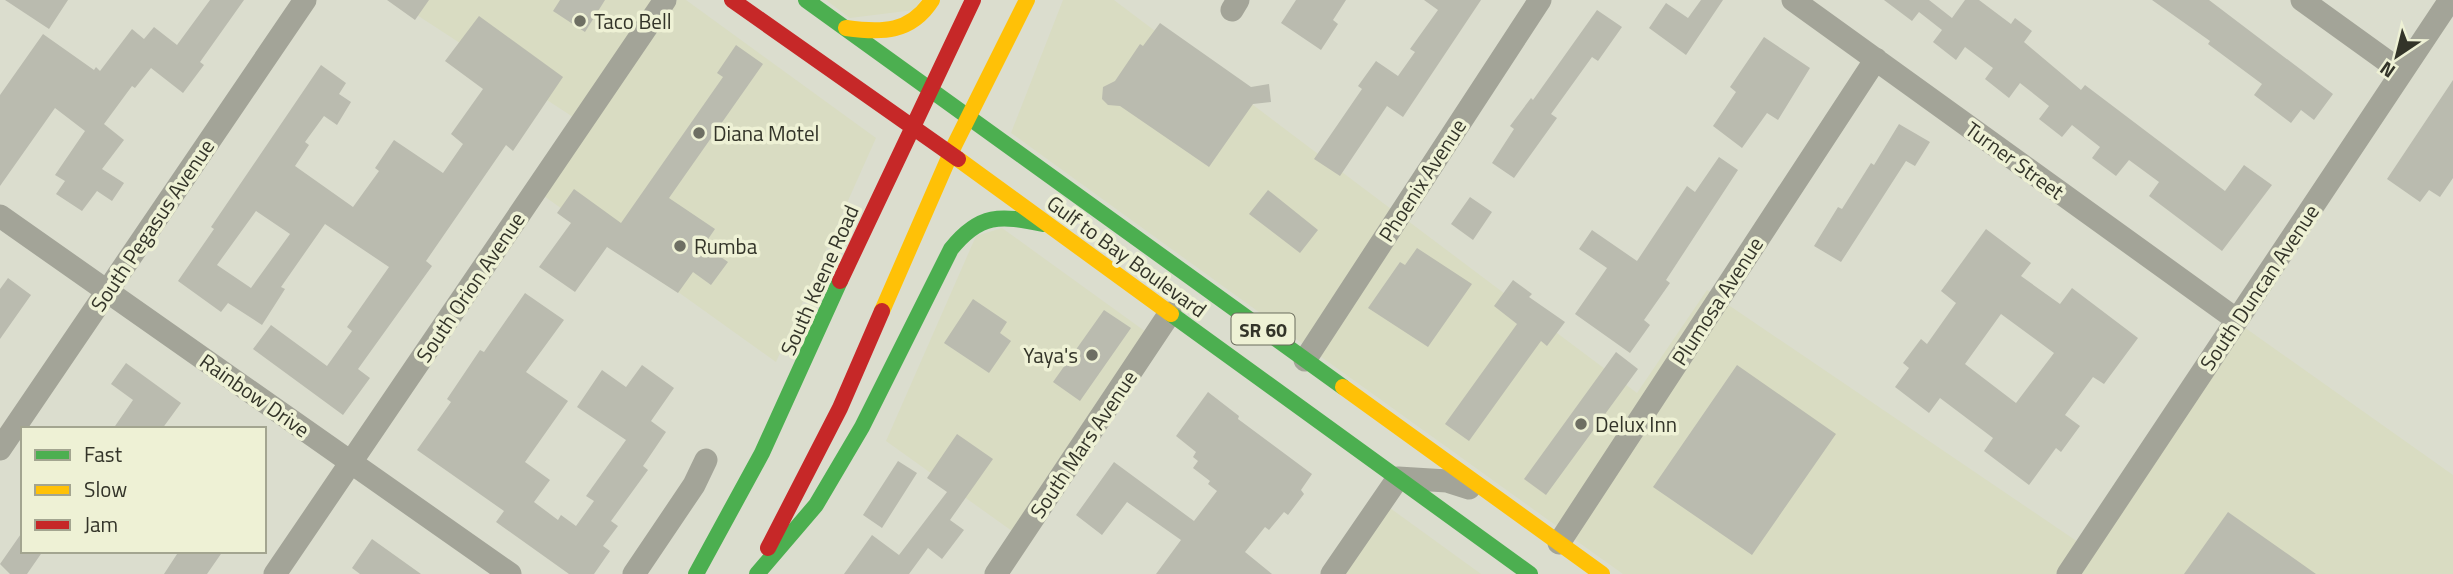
<svg xmlns="http://www.w3.org/2000/svg" width="2453" height="574" viewBox="0 0 2453 574" font-family="'Titillium Web',sans-serif">
<style>
.built{fill:#d9dcc2}
.building{fill:#babbaf;fill-rule:evenodd}
.lines{fill:none;stroke-linecap:round;stroke-linejoin:round}
.street{stroke:#a3a498;stroke-width:23}
.fast{stroke:#4caf50;stroke-width:16}
.slow{stroke:#ffc107;stroke-width:16}
.jam{stroke:#c62828;stroke-width:16}
.poi-dot{fill:#6e6f63;stroke:#eef1d5;stroke-width:2.5}
.labels{text-anchor:middle;dominant-baseline:central;stroke-width:7;stroke-linejoin:round;paint-order:stroke}
.shield{fill:#eef1d5;stroke:#6b6d5d;stroke-width:2}
.shield-label{font-size:19px;font-weight:bold;fill:#333429}
.poi-label{font-size:21px;fill:#333429;stroke:#eef1d5;text-anchor:start}
.street-label{font-size:21px;fill:#333429;stroke:#eef1d5}
</style>
<rect width="100%" height="100%" fill="#dbddce"/>
<!-- built -->
<path class="built" d="M394 0H652L573 117Z
M677 0H686L876 138 776 362 544 196Z
M826 0H921L914 10 850 18Z
M1063 0H1114L1391 209 1303 344 1011 133Z
M1408 221 1637 393 1707 290 1711 292 1558 527 1320 356Z
M1002 228 1146 332 1012 531 886 441 976 236Z
M1727 304 2078 542 2056 574H1623L1574 539Z
M2244 327 2453 475V574H2080Z
M1390 508 1481 574H1345Z"/>
<!-- building -->
<path class="building" d="M5 0H68L49 29Z
M210 0H244L200 62 204 65 183 93 151 68 135 88 132 86 104 124 124 140 102 169 124 183 112 201 97 191 82 211 56 194 65 181 55 175 85 131 55 108 0 186V95L43 34 94 70 96 67 100 71 132 29 144 39 154 27 177 45Z
M387 0H429L415 20Z
M560 0H605L585 32 553 11Z
M1296 0H1346L1333 20 1338 24 1321 50 1281 23Z
M1424 0H1481L1403 117 1387 106 1340 176 1314 159 1362 89 1358 86 1376 61 1398 76 1415 52 1410 49 1438 10Z
M1701 0H1723L1686 55 1649 28 1666 3 1688 18Z
M1884 0H1929L1952 18 1965 0H1979L2011 24 2015 18 2032 31 2024 42 2081 90 2085 85 2225 191 2244 165 2272 185 2222 251 2149 196 2159 182 2129 160 2116 176 2092 158 2100 147 2072 125 2062 137 2039 119 2049 106 2020 83 2009 98 1985 79 1993 68 1965 47 1956 60 1933 42 1942 30 1919 12 1912 21Z
M2152 0H2209L2333 94 2314 120 2301 110 2291 123 2254 95 2262 84 2208 44 2210 41Z
M1597 10 1622 27 1598 61 1592 57 1551 114 1557 118 1514 178 1492 163 1514 129 1510 126 1531 98 1533 100Z
M479 16 563 77 513 151 506 145 426 261 432 266 358 369 370 378 343 415 253 349 271 325 327 366 352 331 347 327 389 267 325 224 281 287 285 289 262 325 228 303 221 312 178 281 214 229 211 227 321 65 346 83 339 94 351 102 337 125 324 116 305 142 309 145 295 166 353 207 379 171 375 168 394 140 443 173 463 144 451 134 483 89 445 61ZM256 211 290 234 251 288 217 265Z
M1160 23 1251 87 1269 84 1271 102 1253 104 1209 167 1120 106 1108 105 1102 99 1103 87 1115 81 1140 44 1143 46Z
M1764 37 1810 68 1778 120 1767 113 1742 148 1713 126 1736 92 1730 87Z
M736 45 763 64 669 198 715 229 704 245 728 262 711 285 693 272 678 293 607 247 575 292 539 267 571 223 557 213 574 189 621 223 723 77 717 73Z
M2453 80V178L2440 197 2429 190 2420 202 2387 179Z
M1899 124 1930 142 1915 166 1906 161 1841 262 1814 246 1838 207 1842 209 1871 163 1874 165Z
M1719 157 1738 170 1666 280 1670 283 1644 320 1650 325 1630 353 1575 314 1607 268 1579 249 1592 230 1637 261 1687 186 1695 192Z
M1268 190 1318 230 1300 253 1249 214Z
M1470 197 1492 212 1473 240 1451 224Z
M1986 229 2031 263 2021 276 2060 304 2072 288 2138 338 2104 384 2093 377 2065 415 2080 426 2061 452 2056 448 2029 485 1984 451 1993 438 1940 398 1929 413 1895 387 1909 368 1903 363 1921 339 1927 344 1956 303 1941 291ZM2001 314 2054 353 2016 403 1965 364Z
M1417 248 1472 284 1428 347 1368 308 1400 262 1405 265Z
M8 278 31 295 0 339V289Z
M1513 280 1532 294 1529 297 1565 322 1547 346 1541 341 1469 441 1445 424 1517 324 1494 306Z
M525 293 564 320 526 372 568 401 525 462 550 480 534 502 558 520 561 515 576 526 594 501 586 496 626 440 577 407 602 370 626 387 642 365 674 388 651 421 666 432 643 466 648 470 611 521 618 526 603 546 610 551 594 574H569L496 522 504 511 417 450 451 402 447 399 480 350 484 352Z
M973 299 1007 322 1000 333 1011 341 989 373 944 343Z
M1104 310 1131 328 1080 401 1053 382Z
M1616 352 1638 369 1546 495 1524 479Z
M126 363 181 403 162 429H113L133 400 111 384Z
M1737 365 1836 434 1752 555 1653 487Z
M1208 392 1239 416 1238 419 1312 474 1301 490 1304 494 1288 515 1284 512 1269 530 1265 527 1245 552 1272 574H1156L1181 540 1127 502 1102 535 1076 515 1114 462 1194 521 1217 491 1208 484 1210 481 1193 468 1198 461 1193 457 1196 452 1176 436Z
M957 434 993 459 950 520 964 530 942 559 928 548 909 574H844L872 535 899 555 947 492 927 478Z
M898 461 917 473 882 528 863 515Z
M2228 512 2316 574H2184Z
M23 531V551H43L27 574H10L0 564Z
M372 539 421 574H360L352 568Z
M179 551H223L207 574H164Z"/>
<g class="lines">
<!-- street -->
<path class="street" d="M1793 0 2237 320
M2302 0 2402 72
M1232 10 1238 0
M0 216 510 574
M1305 360 1540 0
M0 449 305 0
M1559 543 1876 59
M275 574 665 0
M634 574 694 485 706 460
M996 574 1170 313
M1332 574 1398 478 1447 481 1469 488
M2068 574 2450 0"/>
<!-- fast -->
<path class="fast" d="M806 0 1343 387
M1171 314 1530 574
M696 574 762 453 840 281
M757 574 816 505 862 427 951 249C980 213 1000 215 1043 224"/>
<!-- slow -->
<path class="slow" d="M846 28C882 33 911 33 932 0
M958 159 1171 314
M882 311 954 146 1027 0
M1343 387 1602 574"/>
<!-- jam -->
<path class="jam" d="M732 0 958 159
M840 281 973 0
M768 548 840 408 882 311"/>
</g>
<!-- markers -->
<g class="poi-dot">
<circle cx="580" cy="21" r="7"/>
<circle cx="699" cy="133" r="7"/>
<circle cx="680" cy="246" r="7"/>
<circle cx="1092" cy="355" r="7"/>
<circle cx="1581" cy="424" r="7"/>
</g>
<g class="labels">
<!-- shield labels -->
<rect class="shield" x="1231.5" y="313.5" width="63" height="31" rx="5"/>
<g class="shield-label">
<text x="1263" y="329">SR 60</text>
</g>
<!-- poi labels -->
<g class="poi-label">
<text x="594" y="21">Taco Bell</text>
<text x="713" y="133">Diana Motel</text>
<text x="694" y="246">Rumba</text>
<text x="1078" y="355" text-anchor="end">Yaya's</text>
<text x="1595" y="424">Delux Inn</text>
</g>
<!-- street labels -->
<g class="street-label">
<text transform="translate(2015 160) rotate(36)">Turner Street</text>
<text transform="translate(1422 180) rotate(-57)">Phoenix Avenue</text>
<text transform="translate(152 225) rotate(-56)">South Pegasus Avenue</text>
<text transform="translate(1127 256) rotate(36)">Gulf to Bay Boulevard</text>
<text transform="translate(819 280) rotate(-66)">South Keene Road</text>
<text transform="translate(470 287) rotate(-56)">South Orion Avenue</text>
<text transform="translate(2259 287) rotate(-56)">South Duncan Avenue</text>
<text transform="translate(1717 301) rotate(-57)">Plumosa Avenue</text>
<text transform="translate(255 395) rotate(35)">Rainbow Drive</text>
<text transform="translate(1083 444) rotate(-56)">South Mars Avenue</text>
</g>
</g>
<!-- legend -->
<rect x="21" y="427" width="245" height="126" fill="#eef1d5" stroke="#a3a590" stroke-width="2"/>
<rect x="35" y="450" width="35" height="10" fill="#4caf50" stroke="#a3a590" stroke-width="2"/>
<text x="84" y="462" font-size="21" fill="#333429">Fast</text>
<rect x="35" y="485" width="35" height="10" fill="#ffc107" stroke="#a3a590" stroke-width="2"/>
<text x="84" y="497" font-size="21" fill="#333429">Slow</text>
<rect x="35" y="520" width="35" height="10" fill="#c62828" stroke="#a3a590" stroke-width="2"/>
<text x="84" y="532" font-size="21" fill="#333429">Jam</text>
<!-- north arrow -->
<g transform="translate(2397 56) rotate(215)" stroke="#eef1d5" stroke-width="5" paint-order="stroke">
<path d="M0-5L12 26L0 18L-12 26Z" fill="#333429"/>
<text y="-10" font-size="19" font-weight="bold" text-anchor="middle" fill="#333429">N</text>
</g>
</svg>
